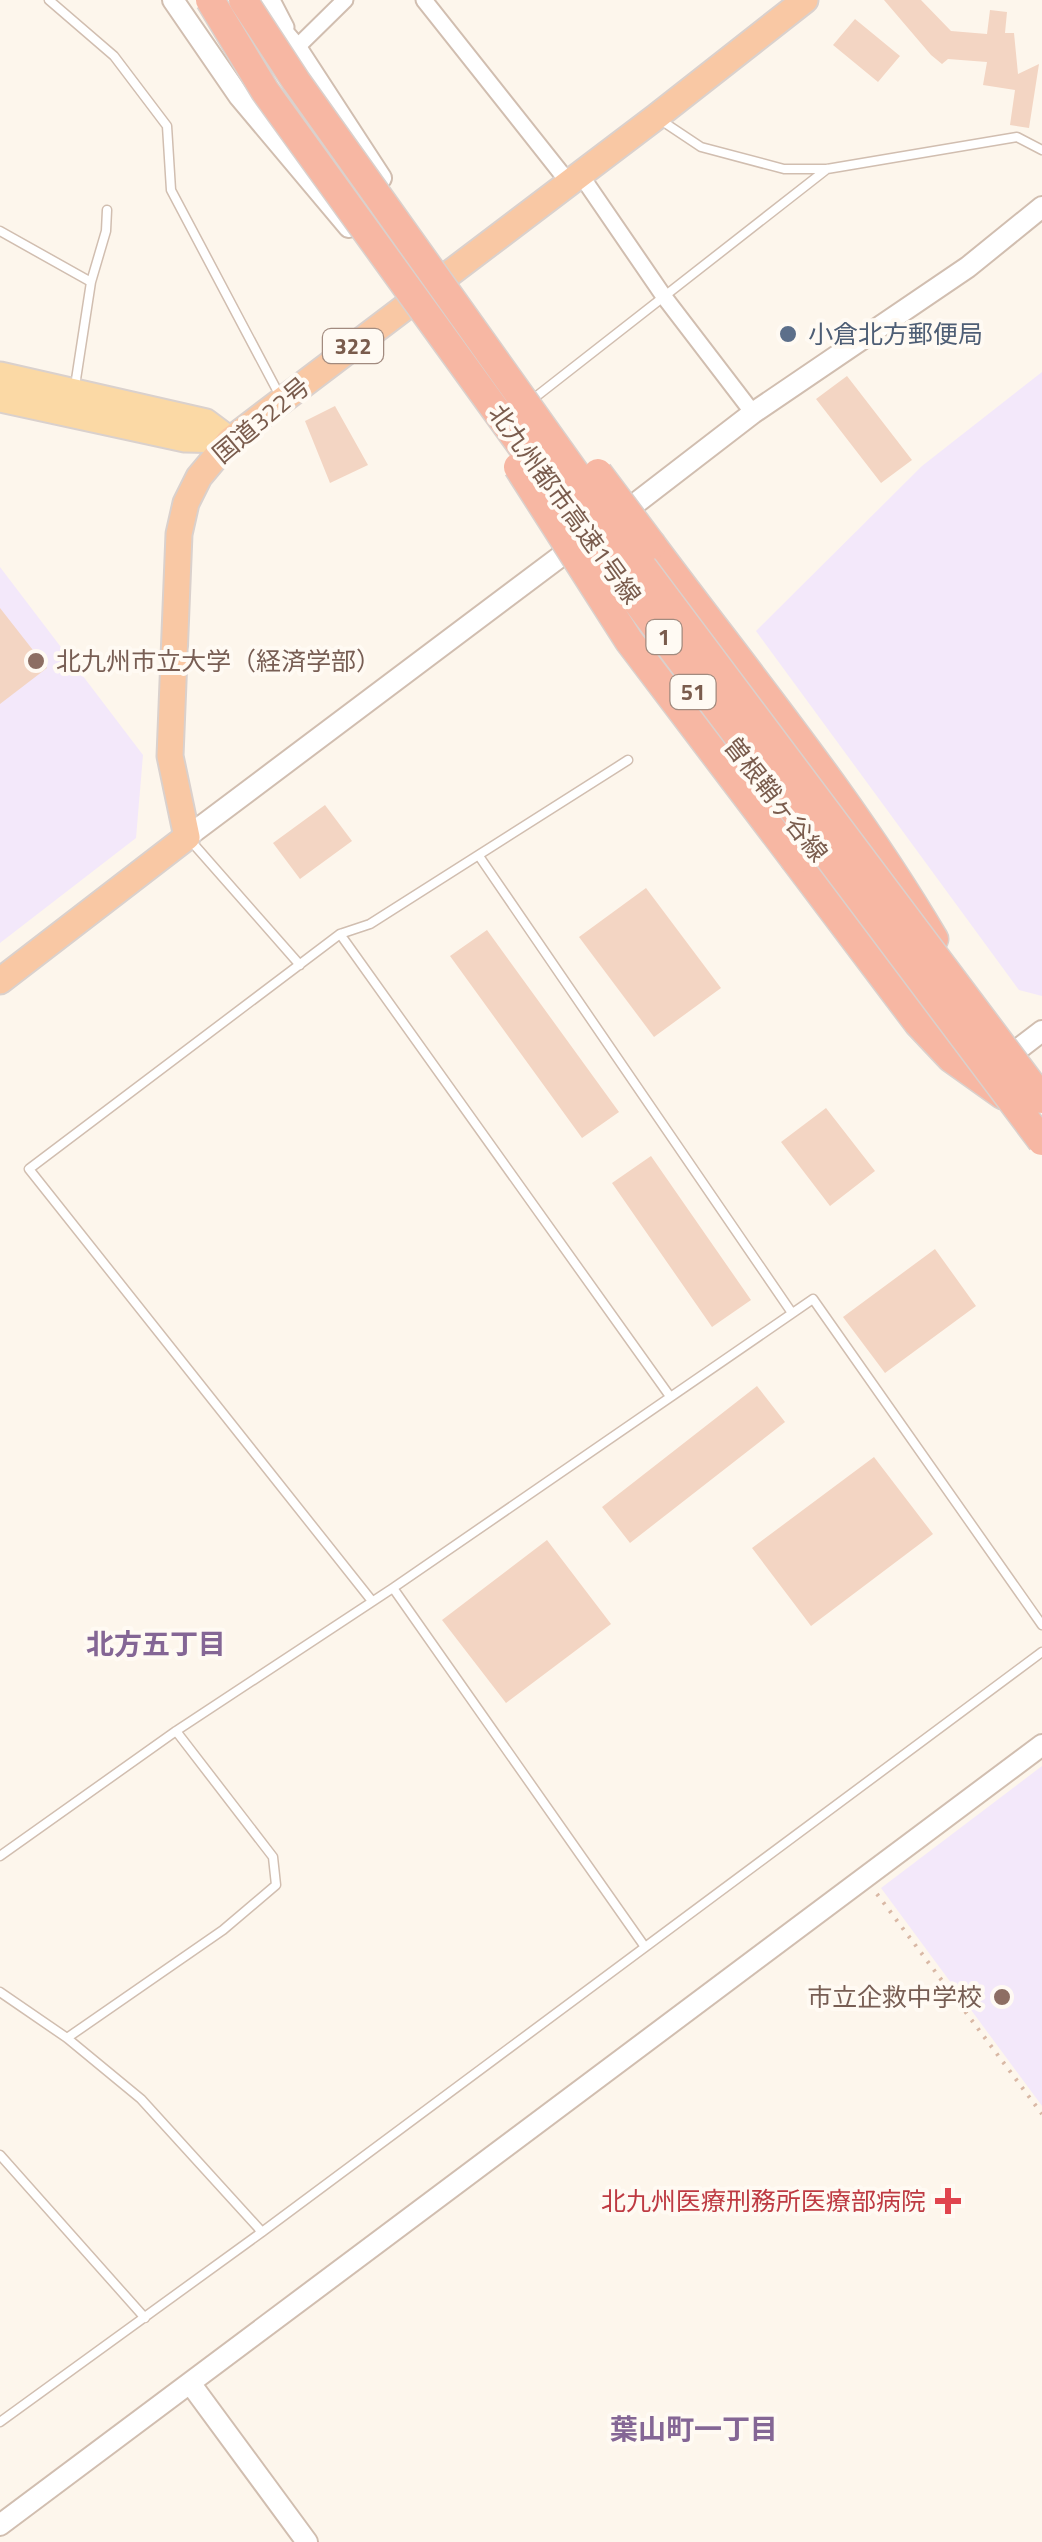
<svg xmlns="http://www.w3.org/2000/svg" width="1042" height="2542" viewBox="0 0 1042 2542" font-family="'Titillium Web','Noto Sans JP',sans-serif">
<style>
.education{fill:#f3e8fa}
.building{fill:#f3d5c3}
.lines{fill:none;stroke-linecap:round;stroke-linejoin:round}
.service-casing{stroke:#d1beb0;stroke-width:11}
.minor-casing{stroke:#d1beb0;stroke-width:19}
.tertiary-casing{stroke:#d1beb0;stroke-width:24}
.primary-casing{stroke:#dad1cd;stroke-width:29}
.trunk-casing{stroke:#dad1cd;stroke-width:29}
.motorway-casing{stroke:#dad1cd;stroke-width:31}
.path{stroke:#d9b8a5;stroke-width:4;stroke-dasharray:2.5 8;stroke-linecap:butt}
.service{stroke:#fff;stroke-width:8}
.minor{stroke:#fff;stroke-width:15}
.tertiary{stroke:#fff;stroke-width:20}
.primary{stroke:#fbd9a5;stroke-width:25}
.trunk{stroke:#f9c8a4;stroke-width:25}
.motorway{stroke:#f7b7a3;stroke-width:28}
.motorway-bridge-casing{stroke:#dad1cd;stroke-width:31;stroke-linecap:butt}
.motorway-bridge{stroke:#f7b7a3;stroke-width:28}
.service-dot{fill:#5c6f8a;stroke:#fffaf3;stroke-width:4}
.education-dot{fill:#8d6e63;stroke:#fffaf3;stroke-width:4}
.health-dot{fill:#e0444e;stroke:#fffaf3;stroke-width:4}
.labels{text-anchor:middle;dominant-baseline:central;stroke-width:8;stroke-linejoin:round;paint-order:stroke}
.shield{fill:#fffaf3;stroke:#a28b7f;stroke-width:2.5}
.shield-label{font-size:22px;font-weight:bold;fill:#7a5c4d}
.service-label{font-size:25px;fill:#4e5e75;stroke:#fffaf3;text-anchor:start}
.street-label{font-size:25px;fill:#7a5c4d;stroke:#fffaf3}
.education-label{font-size:25px;fill:#785e54;stroke:#fffaf3;text-anchor:start}
.health-label{font-size:25px;fill:#be3a42;stroke:#fffaf3;text-anchor:end}
.neighbourhood-label{font-size:28px;font-weight:bold;fill:#846695;stroke:#fffaf3}
</style>
<rect width="100%" height="100%" fill="#fdf6ec"/>
<!-- education -->
<path class="education" d="M1042 372V996L1019 990 756 631 922 466Z
M0 567 143 755 136 838 0 943Z
M1042 1766V2106L881 1888Z"/>
<!-- building -->
<path class="building" d="M884 0H921L951 31 987 34 990 10 1007 12 1005 33H1014L1018 74 1039 64 1029 128 1010 125 1015 90 983 85 987 62 948 59 942 64 931 55Z
M855 19 900 56 878 82 833 45Z
M847 376 912 460 881 483 816 399Z
M335 406 368 465 330 483 305 421Z
M0 608 47 668 0 704Z
M325 805 352 841 300 879 273 843Z
M646 888 721 988 654 1037 579 937Z
M487 930 619 1112 582 1138 450 956Z
M826 1108 875 1171 830 1206 781 1142Z
M651 1156 751 1300 712 1327 612 1183Z
M935 1249 976 1306 885 1373 843 1317Z
M757 1386 785 1422 630 1543 602 1507Z
M874 1457 933 1534 811 1626 752 1548Z
M547 1540 611 1624 506 1703 442 1620Z"/>
<g class="lines">
<defs>
<path id="service" d="M49 0 114 56 167 126 171 190 280 396
M659 119 701 147 784 169H827L1017 137 1042 150
M0 231 91 282
M75 386 91 282 106 231 107 210
M533 399 827 169
M190 840 300 965
M479 856 792 1313
M340 934 669 1395
M393 1588 645 1947
M372 1601 29 1169 340 934 370 924 628 760
M0 1856 176 1731 393 1588 813 1299 1042 1625
M0 1992 67 2038 141 2099 262 2232
M67 2038 223 1930 276 1885 273 1857 176 1731
M0 2155 145 2318
M0 2422 262 2232 1042 1652"/>
<path id="minor" d="M272 0 286 27
M424 0 569 183
M291 53 345 0
M580 174 665 298 753 413"/>
<path id="tertiary" d="M173 0 239 96 349 227
M257 2 297 49 381 178
M618 517 753 413 968 267 1042 207
M187 837 581 541
M1000 1063 1042 1031
M190 2383 307 2542
M0 2525 1042 1745"/>
<path id="primary" d="M0 375 206 422 230 440
M0 399 185 439 230 440"/>
<path id="trunk" d="M0 981 187 837 170 756 179 534 186 503 199 477 230 440 656 117 805 0"/>
<path id="motorway" d="M652 545C748 674 852 800 934 939
M795 860 918 1023 951 1058 1003 1095"/>
</defs>
<!-- service casing -->
<use href="#service" class="service-casing"/>
<!-- minor casing -->
<use href="#minor" class="minor-casing"/>
<!-- tertiary casing -->
<use href="#tertiary" class="tertiary-casing"/>
<!-- primary casing -->
<use href="#primary" class="primary-casing"/>
<!-- trunk casing -->
<use href="#trunk" class="trunk-casing"/>
<!-- motorway casing -->
<use href="#motorway" class="motorway-casing"/>
<!-- path -->
<path class="path" d="M877 1894 1042 2114"/>
<!-- service -->
<use href="#service" class="service"/>
<!-- minor -->
<use href="#minor" class="minor"/>
<!-- tertiary -->
<use href="#tertiary" class="tertiary"/>
<!-- primary -->
<use href="#primary" class="primary"/>
<!-- trunk -->
<use href="#trunk" class="trunk"/>
<!-- motorway -->
<use href="#motorway" class="motorway"/>
<defs>
<path id="motorway-bridge" d="M210 0 265 91 557 495 1042 1141
M243 0 296 81 635 557 1042 1099
M518 467 629 641 795 860
M598 473 652 545"/>
</defs>
<!-- motorway-bridge casing -->
<use href="#motorway-bridge" class="motorway-bridge-casing"/>
<!-- motorway-bridge -->
<use href="#motorway-bridge" class="motorway-bridge"/>
</g>
<!-- markers -->
<circle class="service-dot" cx="788" cy="334" r="10"/>
<g class="education-dot">
<circle cx="36" cy="661" r="10"/>
<circle cx="1002" cy="1997" r="10"/>
</g>
<path class="health-dot" d="M943 2186h10v10h10v10h-10v10h-10v-10h-10v-10h10z"/>
<g class="labels">
<!-- shield labels -->
<g class="shield">
<rect x="323" y="329" width="60" height="34" rx="8"/>
<rect x="646.5" y="620" width="35" height="34" rx="8"/>
<rect x="670.5" y="675" width="45" height="34" rx="8"/>
</g>
<g class="shield-label">
<text x="353" y="346">322</text>
<text x="664" y="637">1</text>
<text x="693" y="692">51</text>
</g>
<!-- service labels -->
<g class="service-label">
<text x="808" y="334">小倉北方郵便局</text>
</g>
<!-- street labels -->
<g class="street-label">
<text transform="translate(261 420) rotate(-40)">国道322号</text>
<text transform="translate(565 504) rotate(54)">北九州都市高速1号線</text>
<text transform="translate(776 799) rotate(52)">曽根鞘ヶ谷線</text>
</g>
<!-- education labels -->
<g class="education-label">
<text x="56" y="661">北九州市立大学（経済学部）</text>
<text x="982" y="1997" text-anchor="end">市立企救中学校</text>
</g>
<!-- health labels -->
<g class="health-label">
<text x="926" y="2201">北九州医療刑務所医療部病院</text>
</g>
<!-- neighbourhood labels -->
<g class="neighbourhood-label">
<text x="156" y="1643">北方五丁目</text>
<text x="694" y="2428">葉山町一丁目</text>
</g>
</g>
</svg>
